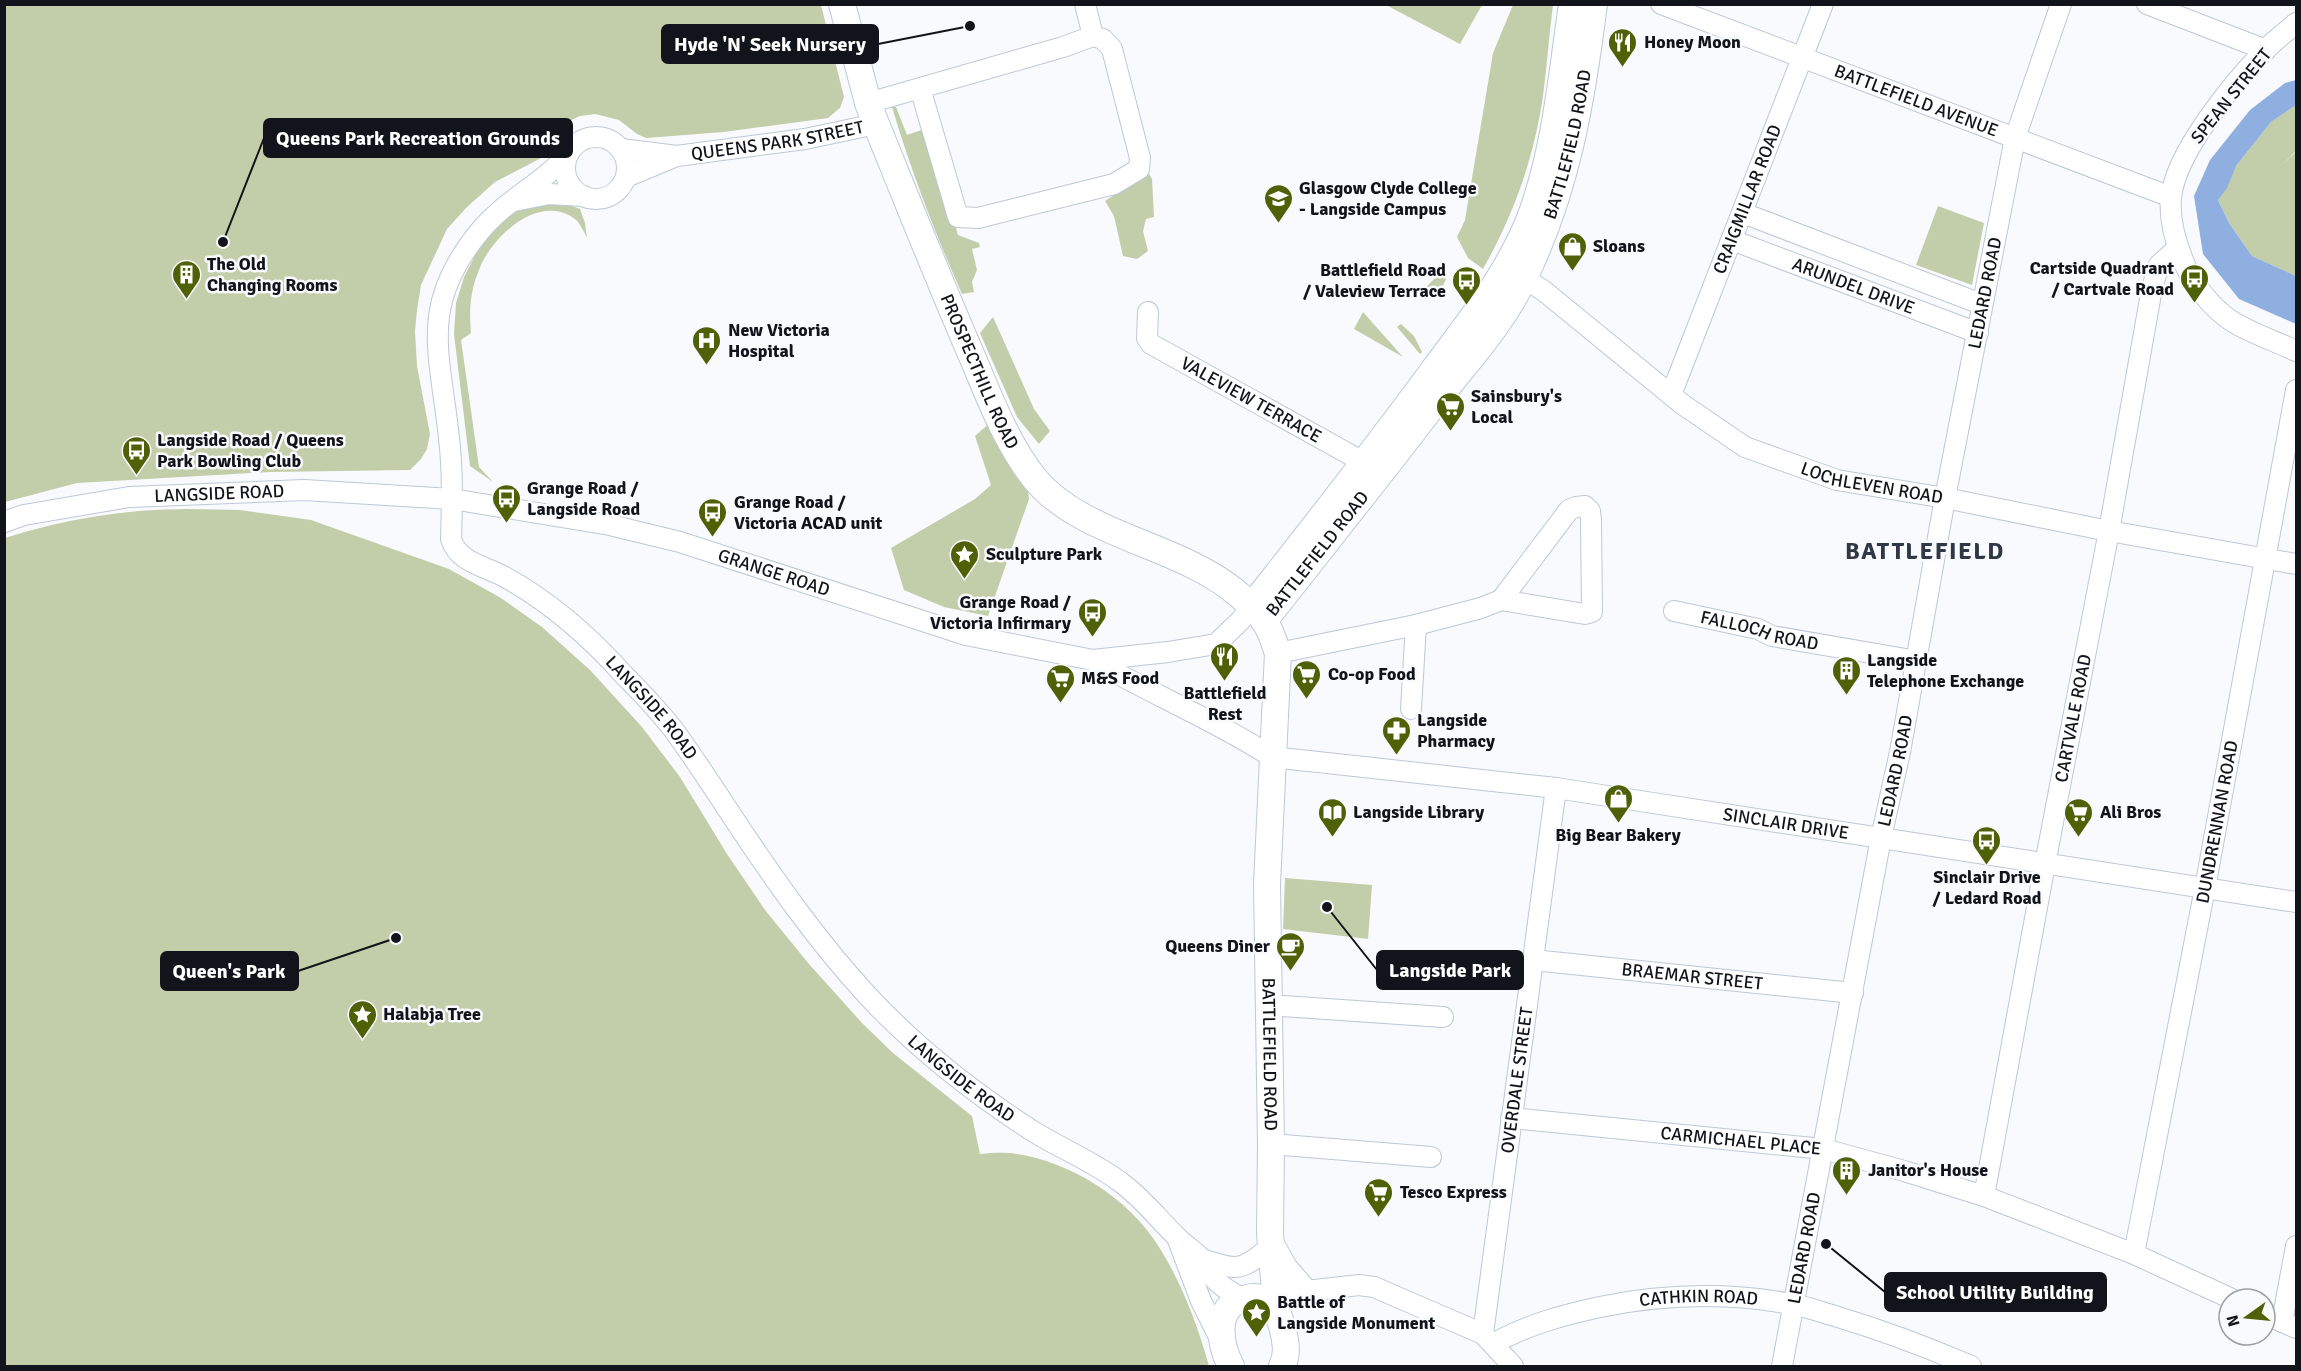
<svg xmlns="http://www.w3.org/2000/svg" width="2301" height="1371" viewBox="0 0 2301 1371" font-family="Signika,sans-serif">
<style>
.green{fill:#c2cea9}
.water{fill:#8eafe0}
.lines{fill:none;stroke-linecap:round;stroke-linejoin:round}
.minor-casing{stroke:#bdc8d7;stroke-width:22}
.major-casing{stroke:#bdc8d7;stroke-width:28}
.minor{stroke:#fff;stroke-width:20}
.major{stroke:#fff;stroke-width:26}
.labels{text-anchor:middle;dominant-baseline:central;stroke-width:5;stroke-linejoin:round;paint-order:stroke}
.poi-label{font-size:18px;font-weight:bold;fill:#11141a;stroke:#f8fafd;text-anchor:start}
.street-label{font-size:18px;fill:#11141a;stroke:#f8fafd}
.district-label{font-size:24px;font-weight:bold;letter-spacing:1.5px;fill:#303845;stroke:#f8fafd}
.leader{fill:none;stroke:#11141a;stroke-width:2}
.callout-dot{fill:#11141a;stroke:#f8fafd;stroke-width:2}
.callout{fill:#11141a;stroke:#11141a;stroke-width:2}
.callout-label{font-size:20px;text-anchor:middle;font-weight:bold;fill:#fff}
</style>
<rect width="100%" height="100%" fill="#f8fafd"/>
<!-- green -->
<path class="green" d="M5 4 821 5 844 97 840 108 828 118 724 132 646 138 637 134 619 120 595 114 580 116 565 123 556 134 545 156 495 182 467 207 447 229 421 285 417 310 415 331 417 366 430 434 427 449 421 459 410 470 270 472 77 483 5 502Z
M1386 5 1482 4V5L1460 44Z
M1513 5H1553C1549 35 1547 66 1543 96 1534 158 1514 214 1483 269L1468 258 1457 237 1465 220 1493 53Z
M2296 105V151L2284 163 2296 152V276L2252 256 2229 223 2218 200 2236 166 2271 122Z
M892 107H896L907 135 927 128 958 235 979 243 980 247 972 249 977 270 972 282 974 292 962 294C935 233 911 171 892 107Z
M1148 172 1152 179 1154 217 1146 219 1143 231 1148 251 1137 259 1123 256 1114 216 1105 201Z
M557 200 580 209 585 223 587 238C584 232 580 223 575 219 539 192 491 237 479 270 470 291 469 311 471 333L461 340 479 467 493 482 470 466 454 334 456 303 464 277 478 250 495 227 518 210Z
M1938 206 1984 223 1972 285 1916 265Z
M1439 274H1445L1446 279 1438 298H1435L1433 292 1427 291 1426 287Z
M1363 312 1403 357 1354 329Z
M993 317 1034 409 1050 431 1039 444 1017 417 980 333Z
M1401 324 1414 336 1422 352 1420 354 1397 327Z
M992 421 1027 484 1029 499 988 616 944 607 904 590 891 548 975 499 991 485 975 436Z
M188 509 240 510 311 520 449 569 501 598 542 627 590 670 642 727 680 777 727 854 765 910 809 964 862 1023 893 1053 972 1116 980 1154C992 1153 1004 1152 1017 1154 1070 1162 1128 1198 1157 1244 1181 1281 1197 1323 1209 1366H5V538C64 519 125 509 188 509Z
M1285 878 1372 885 1368 939 1283 929Z"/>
<!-- water -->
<path class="water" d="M2296 80V105L2271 122 2236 166 2227 188 2218 200 2229 223 2252 256 2296 276V324L2239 299 2203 254 2194 196 2210 160 2250 110 2285 83Z"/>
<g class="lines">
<defs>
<g id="minor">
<path d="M1085 4 1093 36"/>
<path id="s1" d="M1661 4 2171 197"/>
<path d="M2147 4 2266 50"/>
<path d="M2296 23C2286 32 2275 40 2265 50 2234 82 2175 153 2171 198 2169 220 2175 240 2183 260 2191 282 2210 306 2230 320 2250 333 2275 341 2296 351"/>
<path d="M868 103 1063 47 1093 36 1103 39 1112 49 1140 158 1139 169 1114 184 978 218 958 217 920 88"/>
<circle cx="596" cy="168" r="31"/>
<path id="s2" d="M621 149 677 156 805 139 876 124"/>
<path id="s3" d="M569 153C544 183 505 200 480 231 418 306 440 352 449 438 453 472 452 506 451 539 458 562 484 566 503 576 549 601 589 636 624 675 641 692 658 710 673 729 695 759 715 790 736 822 776 882 818 942 867 995 916 1048 971 1091 1031 1130 1061 1149 1095 1162 1123 1184 1144 1200 1160 1221 1179 1239 1185 1245 1193 1250 1200 1257 1204 1261 1205 1266 1208 1271 1217 1284 1229 1292 1243 1298"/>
<path d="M626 177 674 157"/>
<path d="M514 201 549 194 584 196"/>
<path d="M1743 213 1981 304"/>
<path id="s4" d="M1732 240 1978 333"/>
<path id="s5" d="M1524 278 1544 291 1682 404 1745 447 1837 480 1945 498 2109 531 2296 564"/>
<path id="s6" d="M1148 312 1147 338 1151 344 1374 468"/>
<path id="s7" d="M1671 395 1823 4"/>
<path id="s8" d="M4 522 24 515 129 497 304 490 452 499 610 525 680 542 966 635 1093 660 1168 652 1216 644 1240 621 1252 606"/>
<path id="s9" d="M1674 611 1758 629 1772 636 1917 661"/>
<path d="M1278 653 1416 625 1481 608 1501 600 1585 614 1592 612 1591 520 1590 511 1585 506 1576 507 1569 510 1501 600"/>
<path id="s10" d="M1093 660C1151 694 1215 720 1272 757L1556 788 2296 902"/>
<path d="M1411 709 1416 625"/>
<path id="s11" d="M1533 960 1853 993"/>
<path d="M1268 1005 1443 1017"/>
<path id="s12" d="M1511 1118 1824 1149 1904 1171 1984 1196 2134 1254 2232 1299"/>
<path d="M1271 1144 1431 1157"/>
<path id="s13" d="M1984 1196 2045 864 2109 531 2152 288 2159 265 2178 248"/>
<path d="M1178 1240 1201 1301 1222 1343"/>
<path d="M1273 1242 1287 1267 1308 1291"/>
<path id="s14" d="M2134 1254 2205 888 2296 390"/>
<path d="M1202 1259C1232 1269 1240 1273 1265 1251"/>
<path d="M1262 1296 1359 1285 1374 1287 1483 1334 1513 1366"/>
<path d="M2265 1314 2296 1328"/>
<path d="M2282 1322 2296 1246"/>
<path id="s15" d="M1483 1334 1556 788"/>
<path id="s16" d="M1493 1344C1526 1325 1563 1315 1600 1307 1664 1294 1727 1292 1791 1304 1805 1306 1820 1312 1835 1316 1881 1330 1927 1347 1971 1366"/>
<path id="s17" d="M1782 1366 1881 838 1900 752 1945 498 2015 138 2061 4"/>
</g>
<g id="major">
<path id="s18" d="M842 4 868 103 876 124C907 200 938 278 971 354 989 396 1006 443 1035 479 1083 537 1180 544 1238 594 1249 603 1259 612 1266 624 1272 633 1274 643 1278 653L1267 884 1271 1144 1270 1234 1277 1312"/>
<path d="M1252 606C1314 527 1376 449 1435 368 1472 318 1512 269 1533 210 1556 144 1562 73 1572 4"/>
<path id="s19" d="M1264 621C1323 546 1383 471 1441 395 1470 358 1505 320 1525 276 1567 189 1582 100 1594 4"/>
<path d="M1231 1366C1219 1345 1213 1303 1247 1298 1254 1296 1263 1297 1269 1302 1278 1309 1280 1320 1283 1330 1286 1343 1288 1355 1282 1366"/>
</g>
</defs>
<!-- minor casing -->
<use href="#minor" class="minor-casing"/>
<!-- major casing -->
<use href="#major" class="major-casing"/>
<!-- minor -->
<use href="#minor" class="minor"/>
<!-- major -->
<use href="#major" class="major"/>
</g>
<!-- icons -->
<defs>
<symbol id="restaurant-pin" viewBox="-11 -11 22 30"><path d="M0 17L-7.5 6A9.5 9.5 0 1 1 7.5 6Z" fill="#4f6107" stroke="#f8fafd"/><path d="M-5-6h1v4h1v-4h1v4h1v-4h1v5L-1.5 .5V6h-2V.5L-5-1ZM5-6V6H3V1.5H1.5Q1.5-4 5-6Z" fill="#fff"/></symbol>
<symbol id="university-pin" viewBox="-11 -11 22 30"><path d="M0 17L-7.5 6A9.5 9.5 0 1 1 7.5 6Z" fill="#4f6107" stroke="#f8fafd"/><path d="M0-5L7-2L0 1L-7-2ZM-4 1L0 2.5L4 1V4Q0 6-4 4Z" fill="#fff"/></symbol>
<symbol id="shop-pin" viewBox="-11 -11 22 30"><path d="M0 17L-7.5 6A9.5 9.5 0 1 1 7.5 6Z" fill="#4f6107" stroke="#f8fafd"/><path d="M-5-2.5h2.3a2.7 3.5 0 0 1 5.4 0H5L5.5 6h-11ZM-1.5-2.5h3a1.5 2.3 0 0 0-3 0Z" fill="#fff"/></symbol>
<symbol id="building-pin" viewBox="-11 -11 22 30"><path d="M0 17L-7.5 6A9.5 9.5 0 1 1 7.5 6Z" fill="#4f6107" stroke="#f8fafd"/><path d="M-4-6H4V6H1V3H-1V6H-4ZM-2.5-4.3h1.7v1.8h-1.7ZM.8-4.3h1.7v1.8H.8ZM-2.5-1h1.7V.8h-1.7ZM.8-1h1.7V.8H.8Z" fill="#fff"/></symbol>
<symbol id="bus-pin" viewBox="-11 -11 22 30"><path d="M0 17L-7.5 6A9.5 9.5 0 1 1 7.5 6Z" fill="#4f6107" stroke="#f8fafd"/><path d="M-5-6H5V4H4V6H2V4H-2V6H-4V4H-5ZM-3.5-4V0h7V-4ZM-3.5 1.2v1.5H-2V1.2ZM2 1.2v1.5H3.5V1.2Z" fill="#fff"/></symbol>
<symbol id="hospital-pin" viewBox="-11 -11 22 30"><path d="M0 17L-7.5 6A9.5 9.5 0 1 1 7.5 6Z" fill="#4f6107" stroke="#f8fafd"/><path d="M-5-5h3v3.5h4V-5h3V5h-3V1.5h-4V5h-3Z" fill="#fff"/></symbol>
<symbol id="supermarket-pin" viewBox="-11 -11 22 30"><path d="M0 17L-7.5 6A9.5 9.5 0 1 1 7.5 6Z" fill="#4f6107" stroke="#f8fafd"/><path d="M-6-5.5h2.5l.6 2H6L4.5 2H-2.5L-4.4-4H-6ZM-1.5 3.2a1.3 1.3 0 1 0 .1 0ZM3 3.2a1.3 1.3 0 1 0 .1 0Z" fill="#fff"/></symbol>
<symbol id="sight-pin" viewBox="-11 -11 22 30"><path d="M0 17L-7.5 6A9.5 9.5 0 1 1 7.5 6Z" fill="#4f6107" stroke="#f8fafd"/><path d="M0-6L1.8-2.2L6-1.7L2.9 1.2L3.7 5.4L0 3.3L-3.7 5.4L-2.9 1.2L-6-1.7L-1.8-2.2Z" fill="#fff"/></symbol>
<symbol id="pharmacy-pin" viewBox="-11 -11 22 30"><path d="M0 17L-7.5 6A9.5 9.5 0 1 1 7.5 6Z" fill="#4f6107" stroke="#f8fafd"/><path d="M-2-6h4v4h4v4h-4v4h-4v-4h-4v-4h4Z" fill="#fff"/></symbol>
<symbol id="library-pin" viewBox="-11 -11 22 30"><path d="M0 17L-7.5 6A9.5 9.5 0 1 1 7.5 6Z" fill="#4f6107" stroke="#f8fafd"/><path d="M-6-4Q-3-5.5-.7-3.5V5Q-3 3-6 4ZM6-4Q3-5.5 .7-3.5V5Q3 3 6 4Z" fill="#fff"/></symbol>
<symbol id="cafe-pin" viewBox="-11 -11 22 30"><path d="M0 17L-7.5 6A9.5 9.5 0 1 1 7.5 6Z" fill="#4f6107" stroke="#f8fafd"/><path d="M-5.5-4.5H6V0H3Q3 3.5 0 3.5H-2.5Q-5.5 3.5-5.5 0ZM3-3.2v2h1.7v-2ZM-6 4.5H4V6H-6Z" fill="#fff"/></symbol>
</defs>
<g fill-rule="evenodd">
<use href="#restaurant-pin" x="1606" y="26" width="33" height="45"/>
<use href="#university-pin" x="1262" y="182" width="33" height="45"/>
<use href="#shop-pin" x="1556" y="230" width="33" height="45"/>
<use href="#building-pin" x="170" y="258" width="33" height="45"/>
<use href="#bus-pin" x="2178" y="262" width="33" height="45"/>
<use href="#bus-pin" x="1450" y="264" width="33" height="45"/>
<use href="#hospital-pin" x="690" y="324" width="33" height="45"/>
<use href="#supermarket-pin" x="1434" y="390" width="33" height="45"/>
<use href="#bus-pin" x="120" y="434" width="33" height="45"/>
<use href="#bus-pin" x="490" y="482" width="33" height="45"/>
<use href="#bus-pin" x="696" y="496" width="33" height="45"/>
<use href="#sight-pin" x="948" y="538" width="33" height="45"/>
<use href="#bus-pin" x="1076" y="596" width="33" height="45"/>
<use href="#restaurant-pin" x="1208" y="640" width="33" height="45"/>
<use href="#building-pin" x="1830" y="654" width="33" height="45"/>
<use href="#supermarket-pin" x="1290" y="658" width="33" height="45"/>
<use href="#supermarket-pin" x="1044" y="662" width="33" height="45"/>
<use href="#pharmacy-pin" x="1380" y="714" width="33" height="45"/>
<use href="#shop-pin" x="1602" y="782" width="33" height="45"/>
<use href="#library-pin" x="1316" y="796" width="33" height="45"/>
<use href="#supermarket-pin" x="2062" y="796" width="33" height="45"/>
<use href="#bus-pin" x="1970" y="824" width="33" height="45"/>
<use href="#cafe-pin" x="1274" y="930" width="33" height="45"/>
<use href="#sight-pin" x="346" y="998" width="33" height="45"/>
<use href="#building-pin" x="1830" y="1154" width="33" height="45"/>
<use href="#supermarket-pin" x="1362" y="1176" width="33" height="45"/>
<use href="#sight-pin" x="1240" y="1296" width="33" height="45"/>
</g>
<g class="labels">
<!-- poi labels -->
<g class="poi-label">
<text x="1644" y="42">Honey Moon</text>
<text x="1299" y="188">Glasgow Clyde College<tspan x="1299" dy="21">- Langside Campus</tspan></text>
<text x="1593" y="246">Sloans</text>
<text x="207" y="264">The Old<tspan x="207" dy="21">Changing Rooms</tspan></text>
<text x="2174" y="268" text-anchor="end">Cartside Quadrant<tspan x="2174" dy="21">/ Cartvale Road</tspan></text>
<text x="1446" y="270" text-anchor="end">Battlefield Road<tspan x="1446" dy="21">/ Valeview Terrace</tspan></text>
<text x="728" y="330">New Victoria<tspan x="728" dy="21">Hospital</tspan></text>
<text x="1471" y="396">Sainsbury's<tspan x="1471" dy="21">Local</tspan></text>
<text x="157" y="440">Langside Road / Queens<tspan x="157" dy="21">Park Bowling Club</tspan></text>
<text x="527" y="488">Grange Road /<tspan x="527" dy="21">Langside Road</tspan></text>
<text x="734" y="502">Grange Road /<tspan x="734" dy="21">Victoria ACAD unit</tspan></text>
<text x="986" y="554">Sculpture Park</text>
<text x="1071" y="602" text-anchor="end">Grange Road /<tspan x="1071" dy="21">Victoria Infirmary</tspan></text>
<text x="1867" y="660">Langside<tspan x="1867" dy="21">Telephone Exchange</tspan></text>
<text x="1328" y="674">Co-op Food</text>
<text x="1081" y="678">M&amp;S Food</text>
<text x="1225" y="693" text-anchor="middle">Battlefield<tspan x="1225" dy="21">Rest</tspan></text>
<text x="1417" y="720">Langside<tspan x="1417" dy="21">Pharmacy</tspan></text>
<text x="1353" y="812">Langside Library</text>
<text x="2100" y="812">Ali Bros</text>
<text x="1618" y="835" text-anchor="middle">Big Bear Bakery</text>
<text x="1987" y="877" text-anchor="middle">Sinclair Drive<tspan x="1987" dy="21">/ Ledard Road</tspan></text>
<text x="1270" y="946" text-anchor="end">Queens Diner</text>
<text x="383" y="1014">Halabja Tree</text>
<text x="1868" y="1170">Janitor's House</text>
<text x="1400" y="1192">Tesco Express</text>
<text x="1277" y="1302">Battle of<tspan x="1277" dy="21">Langside Monument</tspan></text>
</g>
<!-- street labels -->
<g class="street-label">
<text transform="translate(2231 96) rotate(-51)">SPEAN STREET</text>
<text stroke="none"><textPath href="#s1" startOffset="273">BATTLEFIELD AVENUE</textPath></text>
<text stroke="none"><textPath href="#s2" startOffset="158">QUEENS PARK STREET</textPath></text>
<text stroke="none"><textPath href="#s19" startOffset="572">BATTLEFIELD ROAD</textPath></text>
<text stroke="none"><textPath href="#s7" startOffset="210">CRAIGMILLAR ROAD</textPath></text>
<text stroke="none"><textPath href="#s4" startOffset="130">ARUNDEL DRIVE</textPath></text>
<text stroke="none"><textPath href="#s17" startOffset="1092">LEDARD ROAD</textPath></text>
<text stroke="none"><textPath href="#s18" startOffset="393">PROSPECTHILL ROAD</textPath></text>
<text stroke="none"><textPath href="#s6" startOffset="148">VALEVIEW TERRACE</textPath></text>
<text stroke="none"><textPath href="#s5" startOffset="411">LOCHLEVEN ROAD</textPath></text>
<text stroke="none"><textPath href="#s8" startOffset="218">LANGSIDE ROAD</textPath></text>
<text stroke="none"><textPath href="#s19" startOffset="86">BATTLEFIELD ROAD</textPath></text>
<text stroke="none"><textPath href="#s8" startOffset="782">GRANGE ROAD</textPath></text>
<text stroke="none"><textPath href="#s9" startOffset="88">FALLOCH ROAD</textPath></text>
<text stroke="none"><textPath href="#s3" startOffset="704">LANGSIDE ROAD</textPath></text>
<text stroke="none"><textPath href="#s13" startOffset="486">CARTVALE ROAD</textPath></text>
<text stroke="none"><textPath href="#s17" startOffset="606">LEDARD ROAD</textPath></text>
<text stroke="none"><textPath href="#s14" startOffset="440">DUNDRENNAN ROAD</textPath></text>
<text stroke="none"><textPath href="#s10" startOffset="722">SINCLAIR DRIVE</textPath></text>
<text stroke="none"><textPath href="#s11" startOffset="160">BRAEMAR STREET</textPath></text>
<text stroke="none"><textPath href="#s18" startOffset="1224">BATTLEFIELD ROAD</textPath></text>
<text stroke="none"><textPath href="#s3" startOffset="1190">LANGSIDE ROAD</textPath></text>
<text stroke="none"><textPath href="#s15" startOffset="256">OVERDALE STREET</textPath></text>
<text stroke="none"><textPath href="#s12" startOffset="231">CARMICHAEL PLACE</textPath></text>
<text stroke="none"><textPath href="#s17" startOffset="120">LEDARD ROAD</textPath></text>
<text stroke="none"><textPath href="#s16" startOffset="213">CATHKIN ROAD</textPath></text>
</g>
<!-- district labels -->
<g class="district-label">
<text x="1925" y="551">BATTLEFIELD</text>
</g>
</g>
<!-- callouts -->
<path class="leader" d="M970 26L878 44M223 242L264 138M1327 907L1377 970M396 938L298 971M1826 1244L1885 1292"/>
<g class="callout-dot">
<circle cx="970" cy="26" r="6"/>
<circle cx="223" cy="242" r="6"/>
<circle cx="1327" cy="907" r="6"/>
<circle cx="396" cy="938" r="6"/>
<circle cx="1826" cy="1244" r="6"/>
</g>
<g class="callout">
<rect x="662" y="25" width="216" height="38" rx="6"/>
<rect x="264" y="119" width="308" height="38" rx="6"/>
<rect x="1377" y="951" width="146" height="38" rx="6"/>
<rect x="161" y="952" width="137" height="38" rx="6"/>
<rect x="1885" y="1273" width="221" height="38" rx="6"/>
</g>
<g class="callout-label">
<text x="770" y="51">Hyde 'N' Seek Nursery</text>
<text x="418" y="145">Queens Park Recreation Grounds</text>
<text x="1450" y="977">Langside Park</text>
<text x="229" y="978">Queen's Park</text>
<text x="1995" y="1299">School Utility Building</text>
</g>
<!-- border -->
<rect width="2301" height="1371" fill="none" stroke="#11141a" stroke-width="12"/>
<!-- north arrow -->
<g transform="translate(2247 1317) rotate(255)"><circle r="28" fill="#f8fafd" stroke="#9c9ea2" stroke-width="1.5"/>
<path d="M0-4.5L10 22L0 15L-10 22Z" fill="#4f6107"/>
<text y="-9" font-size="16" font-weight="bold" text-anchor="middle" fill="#11141a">N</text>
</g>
</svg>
